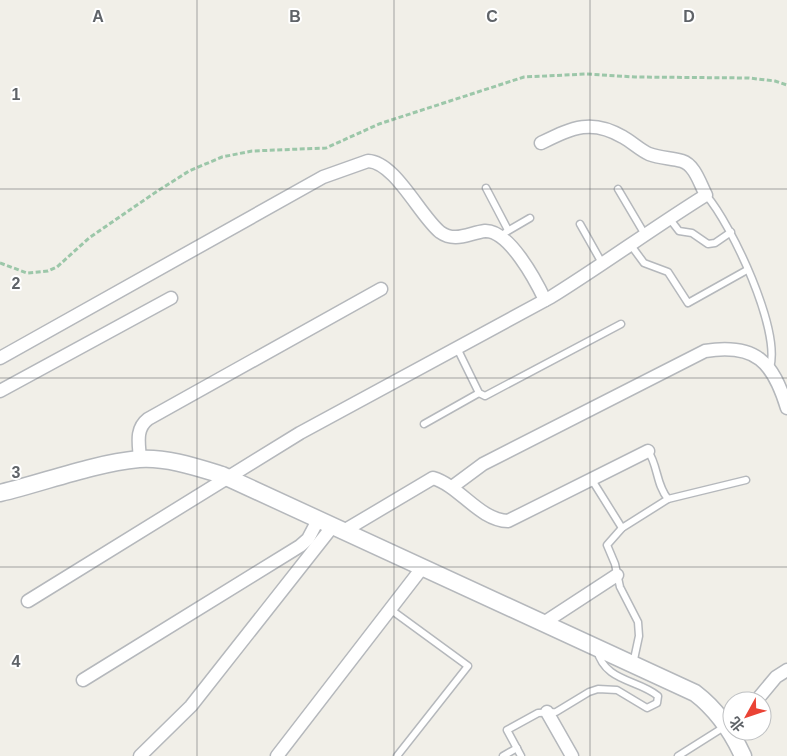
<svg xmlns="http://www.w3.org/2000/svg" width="787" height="756" font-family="Arial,'Noto Sans SC',sans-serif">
	<rect width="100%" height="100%" fill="#f1efe8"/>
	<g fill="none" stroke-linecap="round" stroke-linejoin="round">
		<defs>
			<g id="service">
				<path d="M486 188 508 230"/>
				<path d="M618 189 644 233"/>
				<path d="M706 195C732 225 781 330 770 368"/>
				<path d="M669 218 679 231 692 233 708 244 715 243 731 232"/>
				<path d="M580 224 602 263"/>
				<path d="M506 232 530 218"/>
				<path d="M630 244 644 263 668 272 688 303 747 270"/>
				<path d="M457 348 479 393 485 396 621 324"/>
				<path d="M424 424 479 393"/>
				<path d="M648 451C658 465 656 485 668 499"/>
				<path d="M592 480 622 528"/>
				<path d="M390 609 468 666 397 756"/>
				<path d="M633 664 639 636 638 622 620 587 615 564 607 545 622 528 668 499 746 480"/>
				<path d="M503 756 517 748"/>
				<path d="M521 756 507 730 538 713 556 712 589 692 598 689 617 690 647 708 657 703 658 696C637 679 605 682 597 650"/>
				<path d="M678 756 724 727"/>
			</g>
			<g id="minor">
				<path d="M0 358 323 177 368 161C395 162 420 216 440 232 455 243 469 233 485 231 509 230 536 281 545 300"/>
				<path d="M0 391 171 298"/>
				<path d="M140 459C139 444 135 429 148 419L381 289"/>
				<path d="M452 487 483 464 705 351C756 343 773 362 787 408"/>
				<path d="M342 532 433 478C460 486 479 520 508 521L648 451"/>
				<path d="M28 601 300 433 551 297C604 264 653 228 706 195 700 184 695 165 682 161 671 158 660 158 649 154 640 150 632 142 623 137 591 118 572 128 541 143"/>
				<path d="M542 624 617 575"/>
				<path d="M83 680 300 546 308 539 318 520"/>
				<path d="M756 701 776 677 787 670"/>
				<path d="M547 712 572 756"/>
				<path d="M140 756 191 706 332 527"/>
				<path d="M277 756 422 568"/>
			</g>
			<path id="tertiary" d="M0 493C46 482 91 464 139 459 166 457 196 467 222 475L695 693C716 709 732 732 743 756"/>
		</defs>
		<use href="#service" stroke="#b5b8bc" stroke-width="9"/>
		<use href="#minor" stroke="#b5b8bc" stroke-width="15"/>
		<use href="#tertiary" stroke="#b5b8bc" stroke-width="19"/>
		<path stroke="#9cc7a9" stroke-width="3" stroke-dasharray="5 2.5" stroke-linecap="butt" d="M0 263 27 273 48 271 57 267 89 238 156 192 189 171 222 157 252 151 326 148 379 124 524 77 586 74 635 77 749 78 775 81 787 85"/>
		<use href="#service" stroke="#fff" stroke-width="6"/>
		<use href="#minor" stroke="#fff" stroke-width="12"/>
		<use href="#tertiary" stroke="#fff" stroke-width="16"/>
	</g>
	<path fill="none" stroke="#5f6368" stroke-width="1" stroke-opacity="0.55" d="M197 0V756M394 0V756M590 0V756M0 189H787M0 378H787M0 567H787"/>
	<g font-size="16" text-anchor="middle" font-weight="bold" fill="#5f6368" stroke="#fff" stroke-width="4" stroke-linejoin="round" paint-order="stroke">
		<text x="98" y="22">A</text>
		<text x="295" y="22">B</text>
		<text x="492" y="22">C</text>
		<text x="689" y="22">D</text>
		<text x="16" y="100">1</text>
		<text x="16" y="289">2</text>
		<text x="16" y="478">3</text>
		<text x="16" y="667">4</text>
	</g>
	<g transform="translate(747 716) rotate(230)"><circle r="24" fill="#ffffff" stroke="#bfc1c3"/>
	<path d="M0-4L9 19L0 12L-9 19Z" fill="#ea4335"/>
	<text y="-8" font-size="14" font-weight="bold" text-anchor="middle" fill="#5f6368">北</text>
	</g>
</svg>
